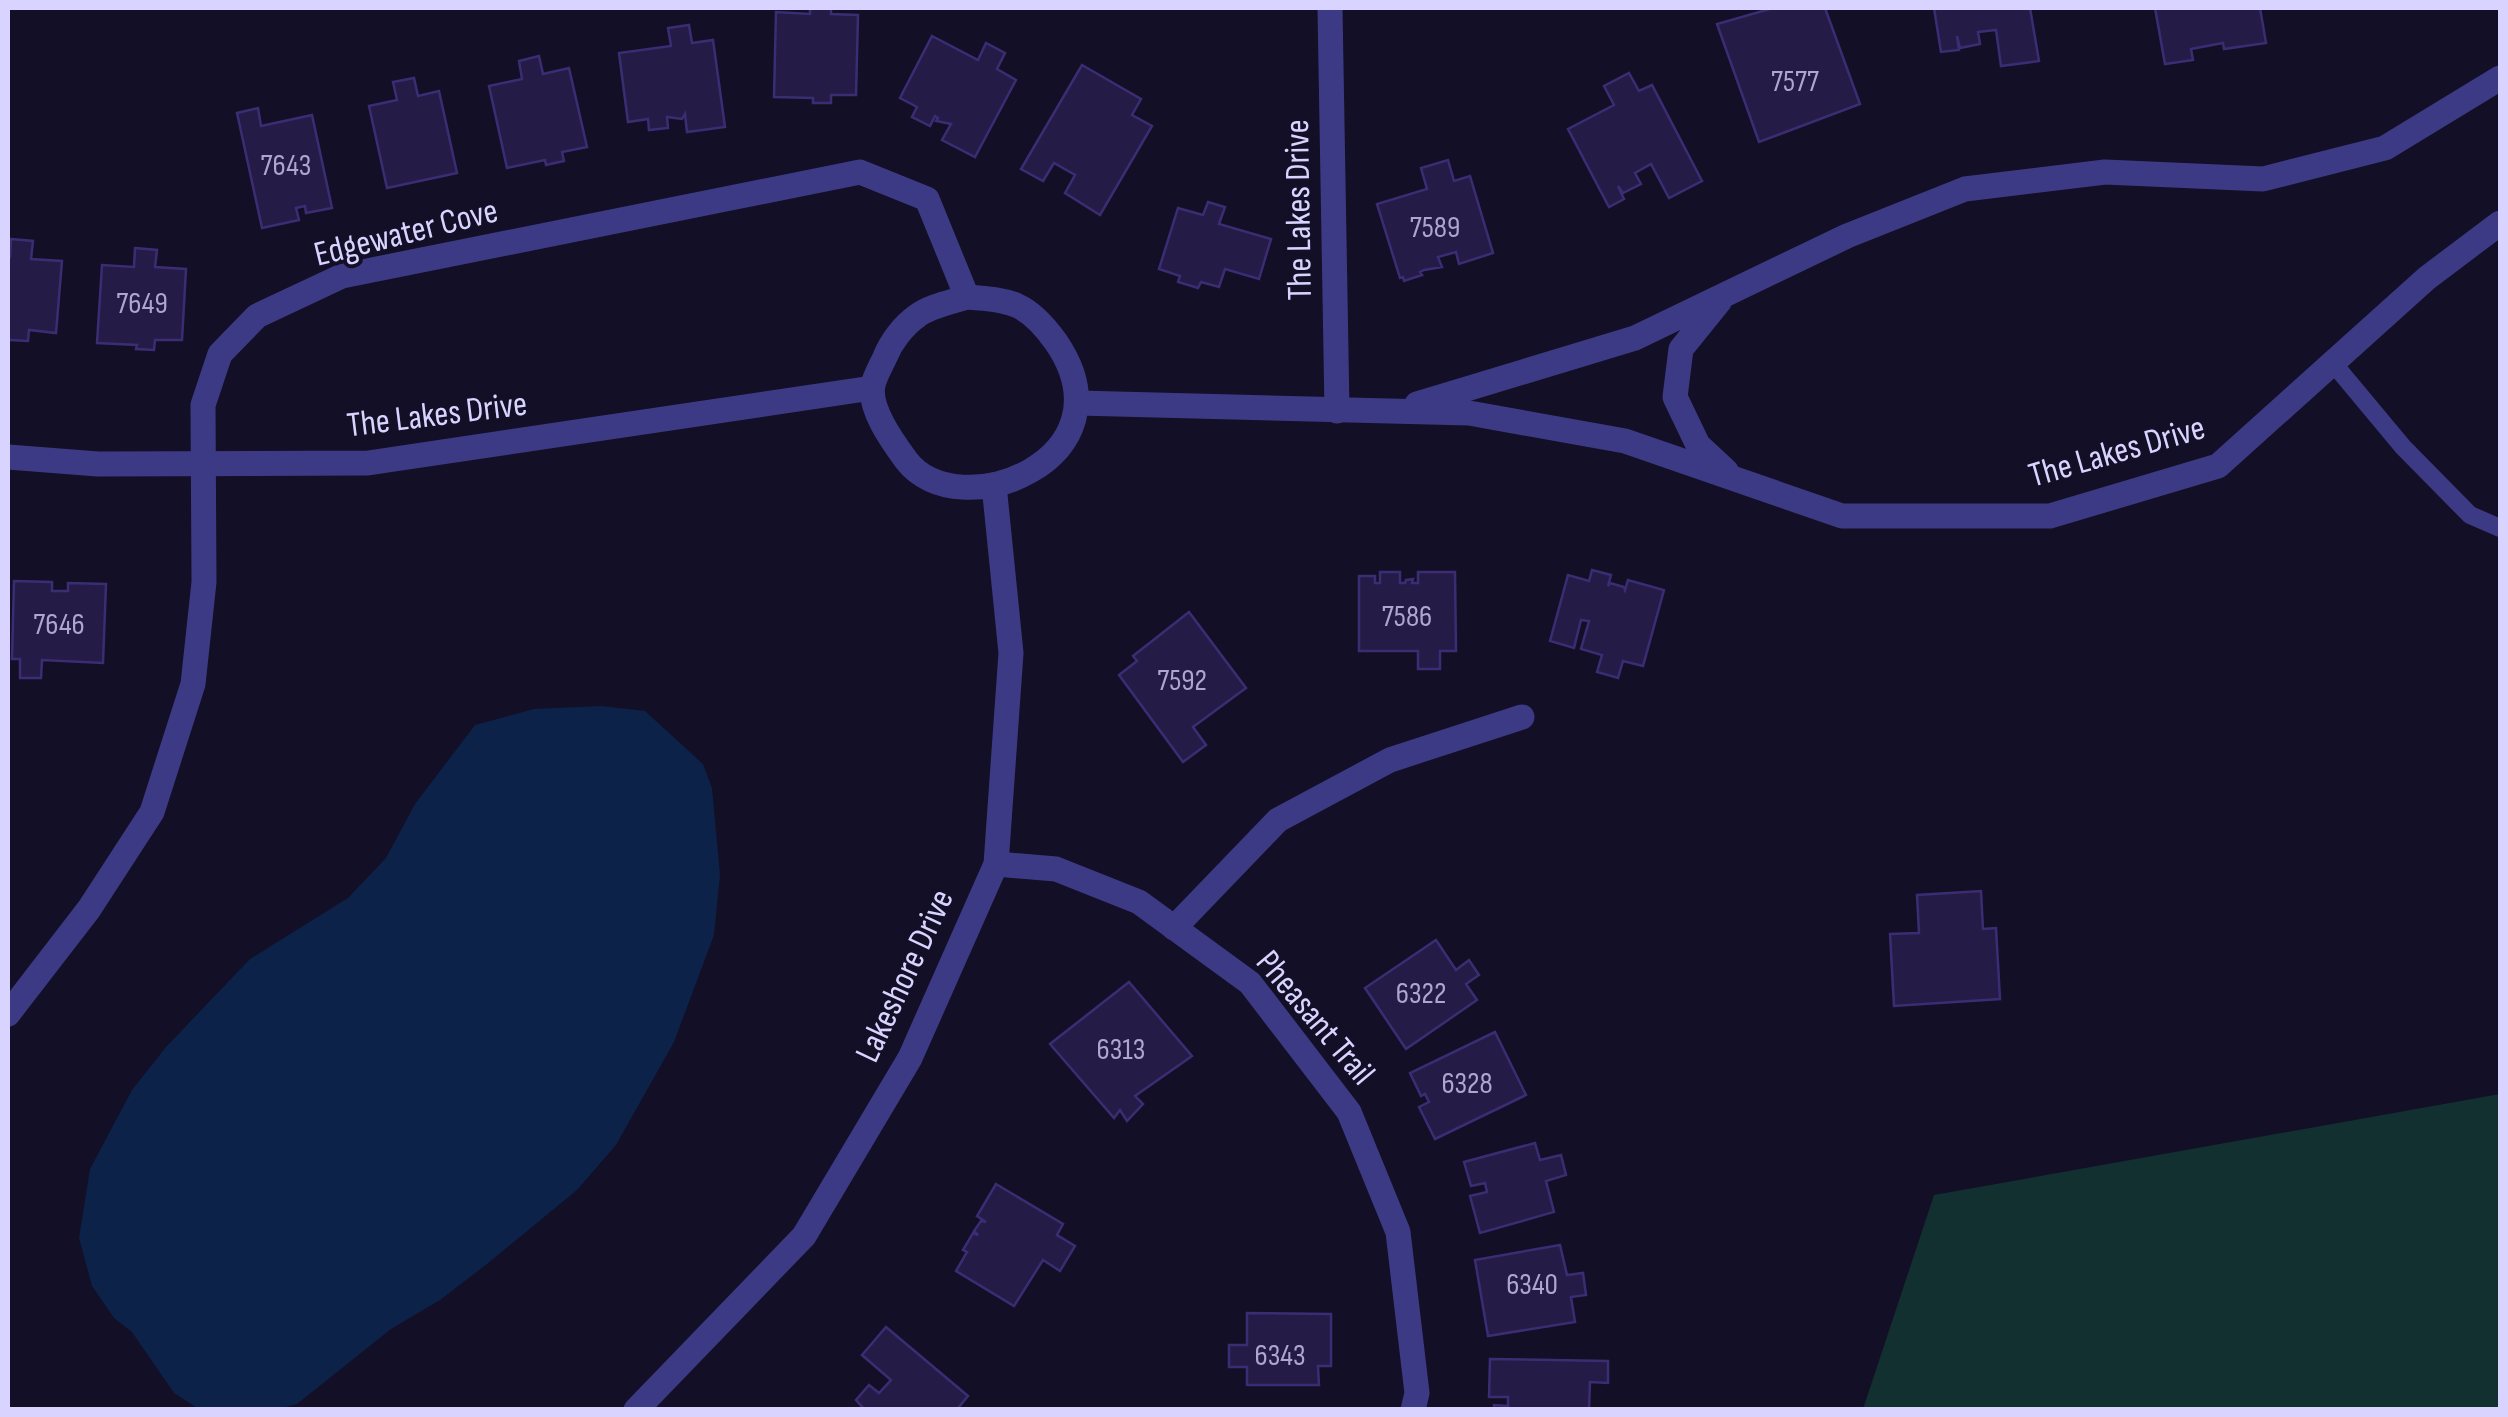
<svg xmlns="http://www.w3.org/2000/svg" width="2508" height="1417" font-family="'Sofia Sans Condensed',sans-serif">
	<rect width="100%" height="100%" fill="#130f26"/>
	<path fill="#12302f" d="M2500 1094V1409H1863L1934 1195Z"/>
	<path fill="#0c2248" d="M601 706 645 711 703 764 712 788 720 875 714 935 674 1042 616 1145 577 1190 487 1264 440 1300 391 1329 297 1404 278 1409H199L174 1393 132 1332 114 1318 92 1286 79 1238 90 1169 132 1090 166 1047 250 959 348 898 386 858 415 804 475 725 534 709Z"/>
	<g fill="#241b47" stroke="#3b2d73" stroke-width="2.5">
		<path d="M810 8H831V14L858 15 856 95H831V103H813V98L774 97 776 12 810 14Z"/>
		<path d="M1773 8H1825L1860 104 1759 142 1717 24Z"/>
		<path d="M1934 8H2030L2039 61 2001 66 1996 30 1978 32 1980 44 1960 48 1957 36 1959 50 1941 52Z"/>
		<path d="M2155 8H2260L2266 43 2224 49 2223 43 2191 49 2193 60 2165 64Z"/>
		<path d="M689 25 692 43 713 40 725 127 687 132 685 114 682 119 667 117 668 128 649 130 648 119 628 122 619 53 671 46 668 28Z"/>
		<path d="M932 36 978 60 986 43 1005 53 997 69 1016 80 975 157 942 140 951 124 936 121 938 118 935 116 930 126 912 117 917 107 900 98Z"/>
		<path d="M539 56 543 74 569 68 587 147 562 152 564 161 546 165 545 160 507 168 489 86 522 79 519 61Z"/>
		<path d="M1082 65 1141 99 1132 115 1152 126 1100 215 1065 193 1075 175 1054 163 1043 181 1021 169Z"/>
		<path d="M1629 73 1639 91 1652 85 1702 181 1669 198 1651 164 1635 173 1641 184 1623 193 1618 186 1624 199 1609 207 1568 129 1614 105 1604 86Z"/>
		<path d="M414 78 418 96 439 91 457 173 387 188 369 106 397 100 393 82Z"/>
		<path d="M258 108 261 126 312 115 332 208 306 213 305 206 296 208 299 220 262 228 237 113Z"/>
		<path d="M1448 160 1454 181 1470 176 1493 253 1459 264 1456 252 1438 257 1442 267 1424 270 1420 272 1422 275 1404 281 1403 277 1400 278 1377 204 1427 189 1421 168Z"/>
		<path d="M1208 202 1225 207 1219 224 1271 239 1259 279 1225 269 1219 287 1201 282 1198 288 1178 282 1180 276 1159 269 1178 208 1203 215Z"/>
		<path d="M11 239 33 241 31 259 62 261 56 333 29 330 28 341 10 340 8 336V257H10Z"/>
		<path d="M135 248 157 250 155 267 186 269 182 340H155L154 350 136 349 137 345 97 343 102 265 134 267Z"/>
		<path d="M1592 570 1611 575 1608 586 1610 583 1624 587 1625 590 1628 580 1664 590 1643 666 1623 661 1618 678 1597 672 1602 655 1581 649 1589 621 1581 620 1574 648 1550 641 1568 575 1589 581Z"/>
		<path d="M1380 572H1400V583H1405L1406 580 1413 579 1412 583H1418V572H1455L1456 651H1440V669H1418V651H1359V576H1375V583H1380Z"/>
		<path d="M14 581 52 582V591H68V583L106 584 103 663 42 660 41 678H20V659H12Z"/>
		<path d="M1189 612 1246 688 1193 727 1206 745 1183 762 1119 675 1137 661 1133 656Z"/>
		<path d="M1981 891 1983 929 1996 928 2000 999 1894 1006 1890 934 1919 933 1917 895Z"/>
		<path d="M1436 940 1456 970 1469 960 1479 975 1466 984 1477 1000 1406 1049 1365 988Z"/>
		<path d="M1129 982 1192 1056 1135 1096 1143 1104 1127 1121 1120 1110 1114 1118 1050 1044Z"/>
		<path d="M1495 1032 1526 1095 1435 1139 1419 1107 1429 1102 1425 1094 1421 1096 1410 1073Z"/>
		<path d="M1535 1143 1540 1160 1561 1155 1566 1175 1546 1181 1554 1212 1480 1233 1470 1196 1487 1192 1485 1183 1471 1186 1464 1162Z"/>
		<path d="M996 1184 1063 1224 1057 1235 1075 1246 1060 1271 1043 1260 1014 1306 956 1271 967 1252 963 1250 973 1233 978 1235 974 1231 981 1221 986 1222 977 1216Z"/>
		<path d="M1560 1245 1567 1275 1583 1273 1586 1295 1571 1297 1575 1322 1488 1336 1475 1260Z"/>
		<path d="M1247 1313 1331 1314V1366H1318L1319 1385H1247V1367H1229V1345H1247Z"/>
		<path d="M886 1327 968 1396 959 1407 962 1410H865L856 1400 869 1385 879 1393 891 1380 862 1355Z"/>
		<path d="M1490 1359 1608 1361V1383L1590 1382 1589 1410H1494V1405L1508 1406V1397H1489Z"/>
	</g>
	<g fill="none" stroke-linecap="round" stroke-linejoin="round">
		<path stroke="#3d3a85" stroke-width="18" d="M2333 363 2403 447 2470 515 2500 528"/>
		<g stroke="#3d3a85" stroke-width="25">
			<path d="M1330 8 1337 411"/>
			<path d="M967 297C1012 300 1028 303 1056 342 1136 459 958 529 906 460 893 442 868 408 873 385 875 376 881 366 885 357 891 342 903 326 917 316 930 306 952 302 967 297Z"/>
			<path d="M1719 302 1681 349 1675 397 1698 445 1726 471"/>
			<path d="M1078 403 1469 413 1625 441 1842 516H2050L2218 466 2427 278 2500 223"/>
			<path d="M1417 404 1635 338 1847 236 1965 189 2105 172 2263 179 2385 148 2500 78"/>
			<path d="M8 457 98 464 368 463 872 388"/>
			<path d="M996 864 1056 869 1139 902 1250 983 1349 1112 1398 1232 1417 1393 1413 1410"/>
			<path d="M1174 928 1278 820 1390 760 1522 717"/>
			<path d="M8 1014 89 909 152 812 193 684 204 582 203 405 220 354 257 316 342 276 860 172 927 199 967 297"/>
			<path d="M636 1410 804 1236 910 1058 996 864 1011 653 994 485"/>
		</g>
	</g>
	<g text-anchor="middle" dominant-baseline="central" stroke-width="8" stroke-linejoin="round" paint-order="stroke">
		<g font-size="30" fill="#aca6d1">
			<text x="1795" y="82">7577</text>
			<text x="286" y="166">7643</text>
			<text x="1435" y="228">7589</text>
			<text x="142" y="304">7649</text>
			<text x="1407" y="617">7586</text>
			<text x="59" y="625">7646</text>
			<text x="1182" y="681">7592</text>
			<text x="1421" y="994">6322</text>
			<text x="1121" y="1050">6313</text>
			<text x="1467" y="1084">6328</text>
			<text x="1532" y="1285">6340</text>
			<text x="1280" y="1356">6343</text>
		</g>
		<g font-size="35" fill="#d9d4ff" stroke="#130f26">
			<text transform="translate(1299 210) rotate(-91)">The Lakes Drive</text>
			<text transform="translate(406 233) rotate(-14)">Edgewater Cove</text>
			<text transform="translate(437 415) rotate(-7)">The Lakes Drive</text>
			<text transform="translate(2117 452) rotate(-16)">The Lakes Drive</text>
			<text transform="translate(905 976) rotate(-65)">Lakeshore Drive</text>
			<text transform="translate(1315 1018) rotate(50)">Pheasant Trail</text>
		</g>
	</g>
	<rect width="2508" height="1417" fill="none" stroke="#d9d4ff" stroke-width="20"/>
</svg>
